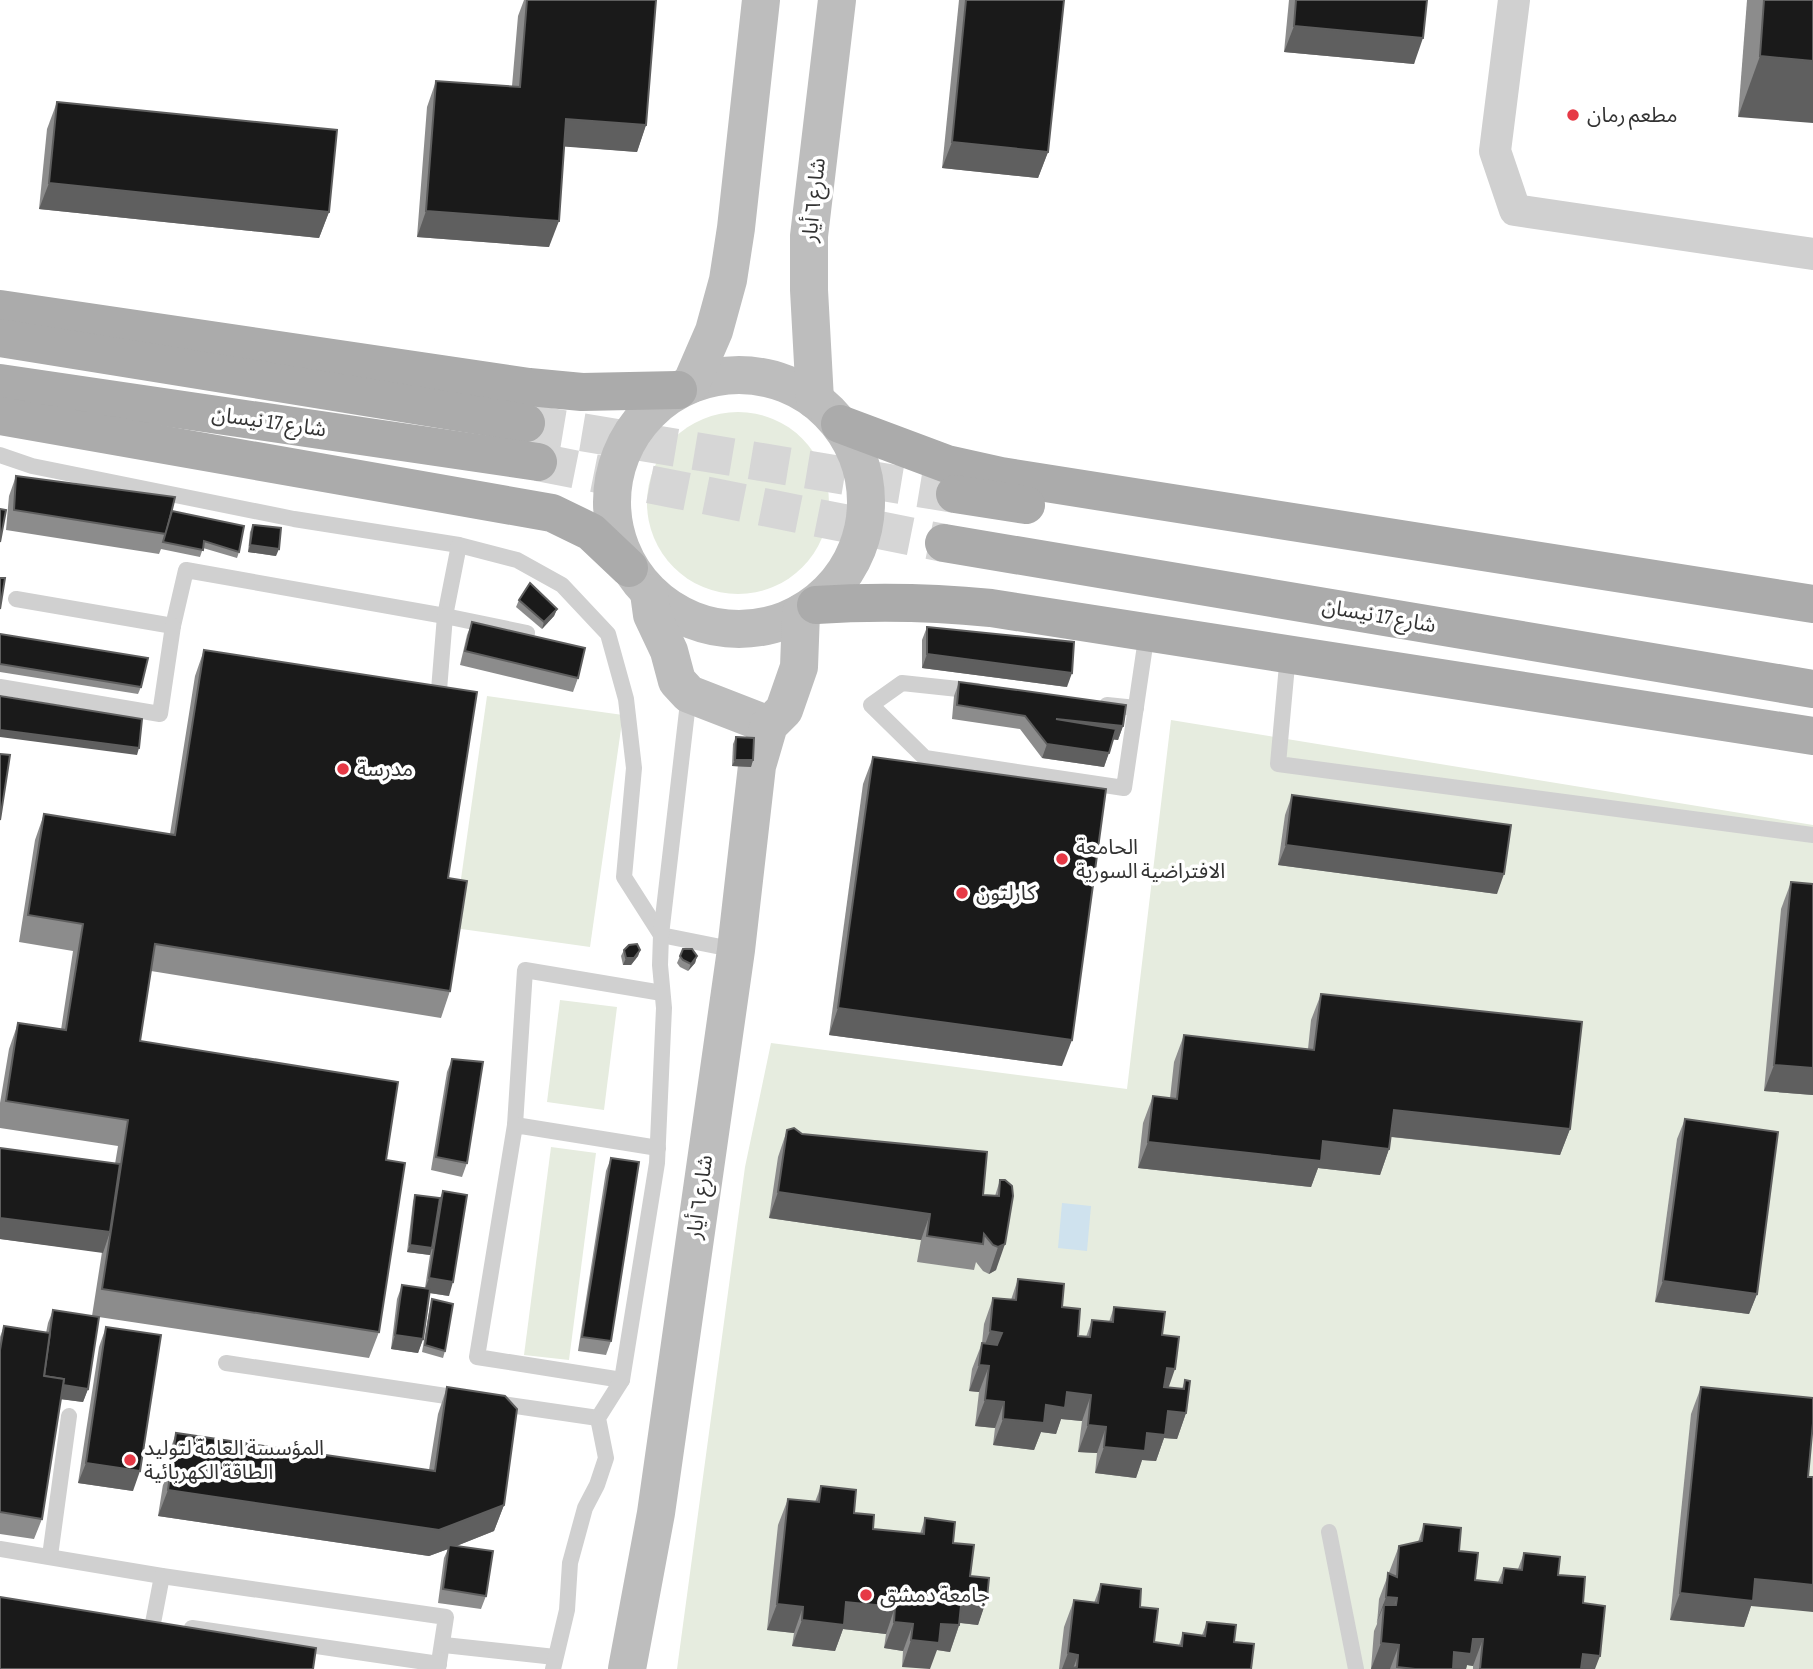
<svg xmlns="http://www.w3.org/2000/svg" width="1813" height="1669" font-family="'Sofia Sans Condensed','Noto Sans Arabic',sans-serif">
	<rect width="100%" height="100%" fill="#fff"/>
	<g fill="#e6ecdf">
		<circle cx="738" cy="503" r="91"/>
		<path d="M487 696 623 715 590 947 454 928Z"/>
		<path d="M1171 720 1813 825V1669H677L745 1167 771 1043 1127 1089Z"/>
		<path d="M560 1000 617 1007 604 1110 547 1102Z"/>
		<path d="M551 1147 596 1153 569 1360 524 1355Z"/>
	</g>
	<path fill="#cfe2ee" d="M1062 1203 1091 1206 1087 1251 1058 1248Z"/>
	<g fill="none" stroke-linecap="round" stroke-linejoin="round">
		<g stroke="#d6d6d6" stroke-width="38" stroke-dasharray="38 19" stroke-linecap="butt">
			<path d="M526 423 955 494"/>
			<path d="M538 462 944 543"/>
		</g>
		<g stroke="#d0d0d0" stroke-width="16">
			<path d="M0 455 32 466 294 519 459 545 517 560 562 585 608 634 626 699 634 768 624 877 661 935 736 950"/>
			<path d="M16 599 173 626 186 570 445 616 459 545"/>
			<path d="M1288 654 1278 764 1813 835"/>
			<path d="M0 687 160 714 173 626"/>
			<path d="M439 690 445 616 527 633"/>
			<path d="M977 691 902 683 871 705 925 758 1124 788 1147 632"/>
			<path d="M1107 705 1136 708"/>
			<path d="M515 1125 525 970 662 993"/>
			<path d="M226 1363 466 1399"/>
			<path d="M622 1380 477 1357 515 1125 658 1148"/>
			<path d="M495 1403 598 1418"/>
			<path d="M1329 1532 1356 1669"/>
			<path d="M0 1549 162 1576 446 1617 438 1669"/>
			<path d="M50 1556 69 1416"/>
			<path d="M153 1623 162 1576"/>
			<path d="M192 1628 439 1664"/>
			<path d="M444 1645 555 1657"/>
			<path d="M553 1669 567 1610 570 1563 585 1508 597 1485 606 1458 598 1418 622 1380 657 1163 664 1008 660 965 661 935 689 694"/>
		</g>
		<path stroke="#d0d0d0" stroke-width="32" d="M1514 0 1495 151 1515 210 1813 254"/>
		<g stroke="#bdbdbd" stroke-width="38">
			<circle cx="739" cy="502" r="127"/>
			<path d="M691 384 714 331 728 280 736 228 761 0"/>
			<path d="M815 400 809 290V236L837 0"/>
			<path d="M649 593 652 615 669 651 677 681 689 694 769 725"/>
			<path d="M627 1669 656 1513 736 950 757 766 769 725 784 710 799 667 801 613"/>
		</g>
		<g stroke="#ababab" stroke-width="38">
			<path d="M0 309 529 387 582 392 678 390"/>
			<path d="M0 338 526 423"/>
			<path d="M0 383 538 462"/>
			<path d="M0 416 552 513 591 532 629 568"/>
			<path d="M840 424 947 464 1001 476 1813 604"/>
			<path d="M955 494 1026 505"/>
			<path d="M944 543 1813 689"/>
			<path d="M816 605C877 601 930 602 991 608L1813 736"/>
		</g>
	</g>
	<g fill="#8c8c8c">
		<path d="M524 0H656L646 125 637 152 564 146 549 247 417 237 427 107 436 81 512 86 518 16Z"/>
		<path d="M959 0H1064L1048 152 1038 178 942 168Z"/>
		<path d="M1289 0H1427L1414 64 1284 52Z"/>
		<path d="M1747 0H1813L1738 117Z"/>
		<path d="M57 102 329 212 319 238 39 209 47 129Z"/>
		<path d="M16 476 172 511 239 552 237 558 203 548 200 557 161 549 159 554 6 530 9 496Z"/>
		<path d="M253 525 276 556 248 552 250 532Z"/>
		<path d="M519 600 557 609 554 616 542 629 516 607Z"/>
		<path d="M472 622 578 678 573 692 460 665 467 635Z"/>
		<path d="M927 627 1067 687 922 668V640Z"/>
		<path d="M0 634 141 687 138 694 0 672Z"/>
		<path d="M204 650 448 878 450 991 441 1018 151 971 140 1041 386 1160 379 1332 369 1358 92 1316 102 1252 0 1239V1148L115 1164 118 1146 0 1128V1103L9 1049 18 1023 61 1030 73 951 19 942 35 840 44 814 170 834 195 676Z"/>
		<path d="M959 682 1123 726 1118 740 1113 739 1104 767 1042 758 1020 729 952 719 954 696Z"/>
		<path d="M736 737 753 760 751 767 732 766 733 744Z"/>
		<path d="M873 757 1062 1066 829 1035 863 784Z"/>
		<path d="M1292 795 1497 894 1278 865 1285 815Z"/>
		<path d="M1791 882 1813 1095 1764 1091 1781 909Z"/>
		<path d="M683 949 697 956 695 963 688 971 680 967 677 963Z"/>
		<path d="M624 950H640L638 956 631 965H623L621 956Z"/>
		<path d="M1321 994 1570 1129 1560 1155 1391 1137 1389 1149 1380 1175 1318 1168 1311 1187 1138 1168 1143 1123 1153 1096 1170 1098 1174 1062 1184 1035 1308 1049 1311 1020Z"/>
		<path d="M452 1059 467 1163 462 1177 431 1170 447 1072Z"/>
		<path d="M1685 1119 1757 1294 1749 1314 1655 1302 1677 1139Z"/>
		<path d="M787 1130 802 1134 983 1195 995 1196 1000 1180H1005L996 1270 989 1274 983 1271 976 1262 974 1270 917 1262 921 1240 769 1218 778 1157Z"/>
		<path d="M611 1158V1341L606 1355 578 1351 606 1171Z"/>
		<path d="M443 1191 449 1296 429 1293 423 1339 418 1353 391 1349 397 1299 402 1285 425 1288 430 1255 407 1252 413 1202 415 1195 440 1198Z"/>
		<path d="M1018 1279 1062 1307 1078 1336 1086 1337 1092 1320 1109 1322 1114 1307 1162 1335 1168 1388 1182 1389 1185 1380 1186 1413 1177 1439 1164 1438 1156 1461 1142 1460 1136 1478 1095 1473 1097 1453 1078 1452 1082 1421 1061 1419 1056 1434 1041 1432 1034 1450 993 1445 995 1428 975 1426 979 1392 969 1391 972 1369 982 1343 984 1324 993 1298 1011 1300Z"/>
		<path d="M432 1299 445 1351 443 1358 422 1352 430 1306Z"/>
		<path d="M53 1310 88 1389 83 1402 61 1399 42 1519 34 1539 0 1534V1337L4 1326 46 1333 48 1323Z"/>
		<path d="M106 1327 133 1491 78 1483 99 1347Z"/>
		<path d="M447 1387 504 1505 494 1531 456 1546 486 1596 481 1609 438 1603 444 1558 448 1549 429 1556 158 1516 167 1459 176 1433 429 1470 438 1414Z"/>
		<path d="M1701 1387 1751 1606 1744 1627 1670 1620 1691 1414Z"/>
		<path d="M821 1486 873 1529 920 1534 925 1518 953 1543 970 1576 987 1598 978 1625 960 1623 950 1652 937 1650 902 1667 903 1651 884 1648 886 1634 843 1629 835 1651 792 1646 794 1633 767 1630 778 1525 788 1499 815 1502Z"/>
		<path d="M1424 1524 1459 1551 1475 1580 1498 1582 1504 1568 1518 1569 1524 1553 1558 1575 1583 1603 1595 1669H1473V1666L1467 1665 1466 1669H1371L1374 1631 1377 1624 1379 1599 1399 1546 1418 1542Z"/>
		<path d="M1101 1584 1140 1607 1154 1642 1179 1645 1183 1633 1202 1635 1207 1622 1234 1642 1251 1669H1059L1064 1627 1074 1600 1094 1603Z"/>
	</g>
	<g fill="#5f5f5f">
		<path d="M1294 26 1423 38 1414 64 1284 52Z"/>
		<path d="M1760 56 1813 61V123L1738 117Z"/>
		<path d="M566 119 646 125 637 152 557 146Z"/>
		<path d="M952 142 1048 152 1038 178 942 168Z"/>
		<path d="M49 183 329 212 319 238 39 209Z"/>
		<path d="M426 211 559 221 549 247 417 237Z"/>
		<path d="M250 545 279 549 276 556 248 552Z"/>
		<path d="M557 609 554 616 542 629 544 622Z"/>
		<path d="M927 654 1072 673 1067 687 922 668Z"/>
		<path d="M1056 719 1123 726 1118 740 1052 733Z"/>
		<path d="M0 730 139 748 137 755 0 737Z"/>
		<path d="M1047 744 1109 753 1104 767 1042 758Z"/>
		<path d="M735 760H753L751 767 732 766Z"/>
		<path d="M1286 845 1504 874 1497 894 1278 865Z"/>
		<path d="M640 950 638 956 631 965H623L626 958Z"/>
		<path d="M697 956 695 963 688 971 691 964Z"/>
		<path d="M838 1008 1072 1040 1062 1066 829 1035Z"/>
		<path d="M1774 1065 1813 1068V1095L1764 1091Z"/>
		<path d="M1394 1110 1570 1129 1560 1155 1384 1136Z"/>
		<path d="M1323 1141 1389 1149 1380 1175 1318 1168 1311 1187 1138 1168 1148 1142Z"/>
		<path d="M778 1192 930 1214 921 1240 769 1218Z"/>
		<path d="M0 1218 110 1232 103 1253 0 1239Z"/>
		<path d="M1005 1244 996 1270 989 1274 998 1247Z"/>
		<path d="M410 1245 432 1248 430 1255 407 1252Z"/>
		<path d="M429 1278 453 1282 449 1296 424 1292Z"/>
		<path d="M1663 1281 1757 1294 1749 1314 1655 1302Z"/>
		<path d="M990 1331 1002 1333 993 1359 980 1358Z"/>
		<path d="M395 1335 423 1339 418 1353 391 1349Z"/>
		<path d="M979 1365 989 1366 979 1392 969 1391Z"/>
		<path d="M1167 1368 1175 1369 1166 1395H1157Z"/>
		<path d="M41 1382 88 1389 83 1402 36 1396Z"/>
		<path d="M1067 1392 1091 1395 1082 1421 1061 1419 1056 1434 1041 1432 1034 1450 993 1445 1003 1419Z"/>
		<path d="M985 1400 1004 1402 995 1428 975 1426Z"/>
		<path d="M1168 1411 1186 1413 1177 1439 1164 1438 1156 1461 1142 1460 1136 1478 1095 1473 1104 1447Z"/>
		<path d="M1088 1425 1106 1427 1097 1453 1078 1452Z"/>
		<path d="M86 1463 140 1471 133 1491 78 1483Z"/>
		<path d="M168 1490 504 1505 494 1531 449 1549V1545L448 1549 429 1556 158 1516Z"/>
		<path d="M1755 1579 1813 1585V1612L1751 1606 1744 1627 1670 1620 1680 1593Z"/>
		<path d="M962 1596 987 1598 978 1625 953 1622Z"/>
		<path d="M1386 1597 1397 1598 1387 1624 1384 1605 1376 1624Z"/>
		<path d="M846 1602 895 1607 886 1634 843 1629 835 1651 792 1646 802 1620Z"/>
		<path d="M777 1604 803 1607 794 1633 767 1630Z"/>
		<path d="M894 1622 913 1624 903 1651 884 1648Z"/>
		<path d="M941 1624 959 1625 950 1652 937 1650 930 1669 902 1667 911 1640Z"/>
		<path d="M1473 1639H1483L1473 1666 1467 1665 1466 1669H1448L1454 1652Z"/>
		<path d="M1381 1643 1399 1645 1390 1669H1371Z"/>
		<path d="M1068 1653 1078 1655 1073 1669H1062Z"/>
		<path d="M1583 1654 1600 1656 1595 1669H1577Z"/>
	</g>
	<g fill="#1a1a1a" stroke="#5f5f5f" stroke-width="2">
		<path d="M527 0H656L646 125 566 119 559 221 426 211 436 81 520 87Z"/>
		<path d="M966 0H1064L1048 152 952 142Z"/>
		<path d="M1296 0H1427L1423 38 1294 26Z"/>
		<path d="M1764 0H1813V61L1760 56Z"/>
		<path d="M57 102 337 130 329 212 49 183Z"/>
		<path d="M16 476 175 497 166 534 14 510Z"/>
		<path d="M0 509 6 510 0 542Z"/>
		<path d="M172 511 244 526 239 552 204 541 203 550 163 542Z"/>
		<path d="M253 525 281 528 279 549 250 545Z"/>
		<path d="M0 578H5L0 609Z"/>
		<path d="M530 583 557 609 544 622 519 600Z"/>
		<path d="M472 622 585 648 578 678 465 651Z"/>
		<path d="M927 627 1074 642 1072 673 927 654Z"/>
		<path d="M0 634 148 658 141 687 0 664Z"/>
		<path d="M204 650 477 692 448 878 467 881 450 991 155 944 140 1041 398 1082 386 1160 405 1163 379 1332 102 1289 128 1120 6 1101 18 1023 66 1030 83 924 28 915 44 814 175 835Z"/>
		<path d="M959 682 1126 705 1123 726 1056 719 1116 729 1109 753 1047 744 1025 716 957 705Z"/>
		<path d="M0 696 142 719 139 748 0 730Z"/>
		<path d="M736 737 754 738 753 760H735Z"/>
		<path d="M0 754 10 755 0 820Z"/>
		<path d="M873 757 1106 789 1072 1040 838 1008Z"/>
		<path d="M1292 795 1511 825 1504 874 1286 845Z"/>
		<path d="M1791 882 1813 884V1068L1774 1065Z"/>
		<path d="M637 944 640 950 634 958H626L624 950 629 945Z"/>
		<path d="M683 949H692L697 956 691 964 683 960 680 956Z"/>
		<path d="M1321 994 1582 1022 1570 1129 1394 1110 1389 1149 1323 1141 1321 1161 1148 1142 1153 1096 1177 1099 1184 1035 1314 1050Z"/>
		<path d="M452 1059 483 1062 467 1163 436 1157Z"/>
		<path d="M1685 1119 1778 1132 1757 1294 1663 1281Z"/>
		<path d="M794 1128 802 1134 987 1152 983 1195 999 1196 1000 1180H1005L1012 1186 1013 1196 1005 1244 998 1247 993 1245 984 1234 983 1244 927 1236 930 1214 778 1192 787 1130Z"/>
		<path d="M0 1148 120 1164 110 1232 0 1218Z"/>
		<path d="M611 1158 639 1162 611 1341 582 1337Z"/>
		<path d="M443 1191 467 1195 453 1282 429 1278Z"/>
		<path d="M415 1195 440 1198 432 1248 410 1245Z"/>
		<path d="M1018 1279 1064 1284 1062 1307 1080 1309 1078 1336 1090 1337 1092 1320 1113 1322 1114 1307 1165 1312 1162 1335 1179 1337 1175 1369 1167 1368 1164 1387 1184 1389 1185 1380 1190 1381 1186 1413 1168 1411 1165 1435 1147 1433 1145 1451 1104 1447 1106 1427 1088 1425 1091 1395 1067 1392 1065 1408 1046 1405 1044 1423 1003 1419 1004 1402 985 1400 989 1366 979 1365 982 1343 997 1345 1002 1333 990 1331 993 1298 1016 1300Z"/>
		<path d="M402 1285 430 1289 423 1339 395 1335Z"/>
		<path d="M432 1299 453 1304 445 1351 425 1345Z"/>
		<path d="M53 1310 99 1317 88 1389 63 1385 64 1379 44 1376Z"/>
		<path d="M4 1326 50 1333 44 1376 64 1379 42 1519 0 1512V1350Z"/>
		<path d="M106 1327 161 1335 140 1471 86 1463Z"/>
		<path d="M447 1387 505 1396 517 1409 504 1505 439 1530 168 1490 176 1433 435 1471Z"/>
		<path d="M1701 1387 1813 1398V1423L1808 1477H1813V1585L1755 1579 1753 1601 1680 1593Z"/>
		<path d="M821 1486 856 1490 854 1513 874 1515 873 1529 924 1534 925 1518 955 1522 953 1543 974 1545 970 1576 989 1578 987 1598 962 1596 959 1625 941 1624 939 1643 911 1640 913 1624 894 1622 895 1607 846 1602 844 1625 802 1620 803 1607 777 1604 788 1499 819 1502Z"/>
		<path d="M1424 1524 1461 1528 1459 1551 1478 1553 1475 1580 1502 1583 1504 1568 1522 1570 1524 1553 1560 1557 1558 1575 1585 1577 1583 1603 1605 1606 1600 1656 1583 1654 1581 1669H1480L1483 1639H1473L1471 1654 1454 1652 1453 1669H1415L1397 1667 1399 1645 1381 1643 1384 1605H1396L1397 1598 1386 1597 1388 1573 1397 1577 1399 1546 1422 1541Z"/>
		<path d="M449 1545 493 1551 486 1596 443 1589Z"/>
		<path d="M1101 1584 1141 1589 1140 1607 1158 1609 1154 1642 1182 1646 1183 1633 1205 1636 1207 1622 1236 1625 1234 1642 1254 1644 1251 1669H1069L1077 1667 1078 1655 1068 1653 1074 1600 1098 1603Z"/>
		<path d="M0 1597 316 1648 313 1669H0Z"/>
	</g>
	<g fill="#e63946" stroke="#fff" stroke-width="2.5">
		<circle cx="1573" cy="115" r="7"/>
		<circle cx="343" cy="769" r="7"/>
		<circle cx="1062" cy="859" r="7"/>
		<circle cx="962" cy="893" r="7"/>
		<circle cx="130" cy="1460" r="7"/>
		<circle cx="866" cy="1595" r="7"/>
	</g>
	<g text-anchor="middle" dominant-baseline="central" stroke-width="7" stroke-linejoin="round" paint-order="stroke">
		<g font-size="21" fill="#333" stroke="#fff" text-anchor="start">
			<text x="1587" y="115">مطعم رمان</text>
			<text x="357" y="769">مدرسة</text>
			<text x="1076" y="847">الحامعة<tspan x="1076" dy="24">الافتراضية السورية</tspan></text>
			<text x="976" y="893">كارلتون</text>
			<text x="144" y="1448">المؤسسة العامة لتوليد<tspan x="144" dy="24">الطاقة الكهربائية</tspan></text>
			<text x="880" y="1595">جامعة دمشق</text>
		</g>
		<g font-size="21" fill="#333" stroke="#fff">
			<text transform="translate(814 200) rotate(-84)">شارع ٦ أيار</text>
			<text transform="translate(269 422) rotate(8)">شارع 17 نيسان</text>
			<text transform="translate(1379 616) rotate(10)">شارع 17 نيسان</text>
			<text transform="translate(700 1197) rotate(-82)">شارع ٦ أيار</text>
		</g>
	</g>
</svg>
